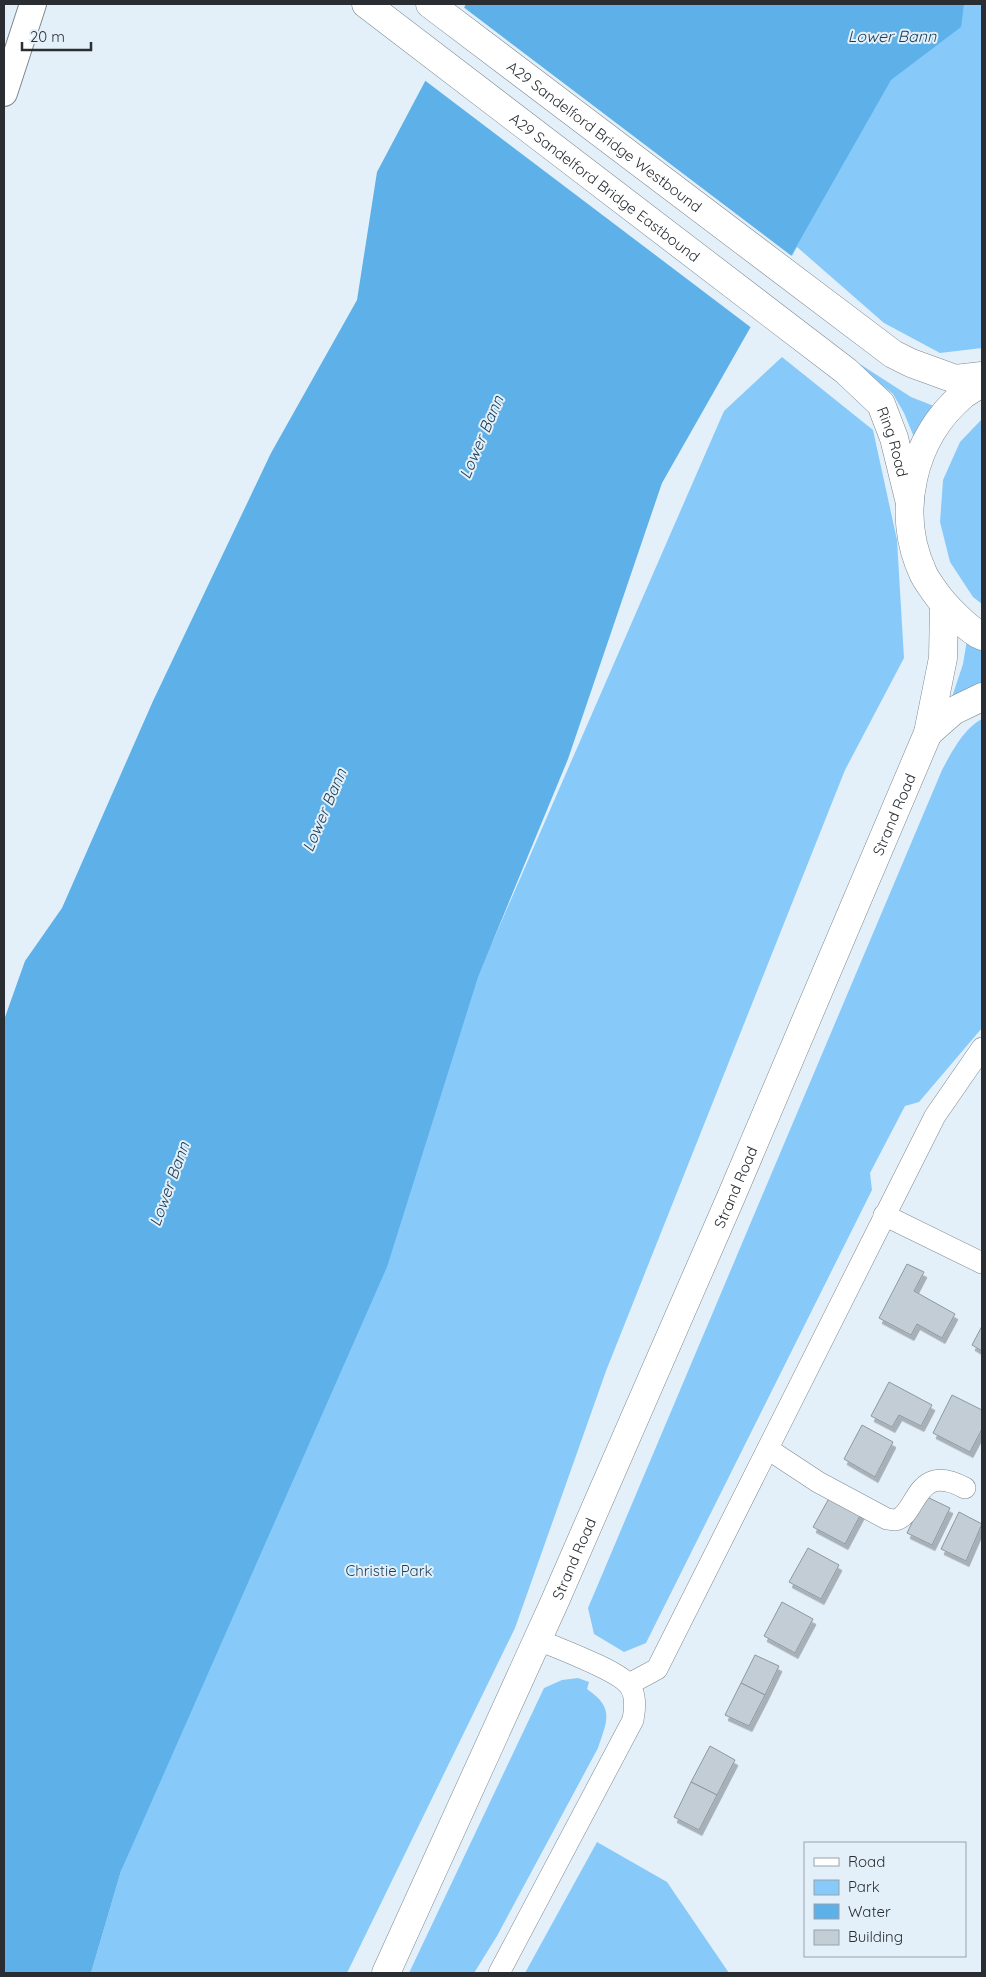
<svg xmlns="http://www.w3.org/2000/svg" width="986" height="1977" font-family="Quicksand,sans-serif">
	<defs>
		<filter id="shadow"><feDropShadow dx="3" dy="5.5" stdDeviation="0" flood-color="#0004"/></filter>
	</defs>
	<rect width="100%" height="100%" fill="#e4f0f9"/>
	<g fill="#87cafa">
		<path d="M900 4H982V348L940 353 884 323 797 247 792 256 781 248Z"/>
		<path d="M832 346 911 397 939 408 916 442 904 413 893 394Z"/>
		<path d="M782 357 873 430 897 540 904 658 845 770 606 1371 515 1628 347 1973H91L121 1871 646 510 482 966 724 411Z"/>
		<path d="M982 419V604L973 597 950 562 940 522 943 480 960 442Z"/>
		<path d="M967 640 982 648V683L952 697 963 664Z"/>
		<path d="M982 719V1028L919 1102 905 1106 870 1173 872 1190 646 1643 624 1652 594 1634 588 1608 942 770C952 752 963 729 982 719Z"/>
		<path d="M578 1678 589 1682 587 1689C615 1708 607 1721 598 1748L497 1936 474 1973H409L544 1688 562 1680Z"/>
		<path d="M597 1842 667 1882 729 1973H525Z"/>
	</g>
	<path fill="#5db0e8" d="M466 4H964L961 27 891 80 662 483 568 759 478 977 387 1267 121 1871 91 1973H4V1020L25 961 62 908 153 701 271 453 357 300 377 172Z"/>
	<path fill="#e4f0f9" d="M462 6 793 257 753 329 423 79Z"/>
	<g fill="#c2cdd6" stroke="#8d979f" filter="url(#shadow)">
		<path d="M907 1264 924 1272 914 1291 955 1314 942 1338 917 1324 911 1335 879 1318Z"/>
		<path d="M982 1326V1351L972 1345Z"/>
		<path d="M889 1382 932 1405 921 1426 899 1415 892 1427 871 1416Z"/>
		<path d="M952 1395 982 1410V1429L970 1452 933 1433Z"/>
		<path d="M862 1425 893 1442 875 1477 844 1459Z"/>
		<path d="M832 1493 863 1510 845 1544 813 1527Z"/>
		<path d="M925 1496 950 1508 932 1545 907 1533Z"/>
		<path d="M959 1512 982 1524 966 1561 941 1549Z"/>
		<path d="M808 1548 839 1565 821 1599 789 1582Z"/>
		<path d="M782 1602 813 1619 795 1653 764 1636Z"/>
		<path d="M755 1655 779 1666 765 1695 741 1683Z"/>
		<path d="M741 1683 765 1695 749 1726 725 1715Z"/>
		<path d="M710 1746 735 1760 717 1795 691 1782Z"/>
		<path d="M691 1782 717 1795 699 1830 674 1817Z"/>
	</g>
	<g fill="none" stroke-linecap="round" stroke-linejoin="round">
		<defs>
			<g id="minor">
				<path d="M884 1215 982 1263"/>
				<path d="M768 1449 818 1482 887 1519C890 1519 892 1520 895 1520 918 1516 914 1460 965 1488"/>
				<path d="M629 1684 657 1669 935 1116 982 1048"/>
				<path d="M499 1973 633 1720C635 1709 637 1694 628 1684 615 1669 559 1649 539 1640"/>
			</g>
			<path id="tertiary" d="M4 93 33 4"/>
			<g id="primary">
				<path d="M928 733 953 711 982 697"/>
				<path id="s1" d="M386 1973 555 1601 731 1197 928 733 943 658 944 605"/>
			</g>
			<g id="trunk">
				<path id="s2" d="M366 4 846 371 881 404 894 438 909 499"/>
				<path id="s3" d="M430 4 893 354 911 363 955 379 982 376"/>
				<path d="M982 383C976 387 968 391 963 395 912 438 895 513 923 573 926 580 931 586 935 592 944 605 968 630 982 636"/>
			</g>
		</defs>
		<use href="#minor" stroke="#7d888f" stroke-width="22"/>
		<use href="#tertiary" stroke="#7d888f" stroke-width="28"/>
		<use href="#primary" stroke="#7d888f" stroke-width="29"/>
		<use href="#trunk" stroke="#7d888f" stroke-width="29"/>
		<use href="#minor" stroke="#fff" stroke-width="21"/>
		<use href="#tertiary" stroke="#fff" stroke-width="26"/>
		<use href="#primary" stroke="#fff" stroke-width="28"/>
		<use href="#trunk" stroke="#fff" stroke-width="28"/>
	</g>
	<g text-anchor="middle" dominant-baseline="central" stroke-width="4" stroke-linejoin="round" paint-order="stroke">
		<g font-size="15" fill="#2a2e32" stroke="#e4f0f9">
			<text stroke="none"><textPath href="#s3" startOffset="219">A29 Sandelford Bridge Westbound</textPath></text>
			<text stroke="none"><textPath href="#s2" startOffset="301">A29 Sandelford Bridge Eastbound</textPath></text>
			<text stroke="none"><textPath href="#s2" startOffset="692">Ring Road</textPath></text>
			<text stroke="none"><textPath href="#s1" startOffset="1265">Strand Road</textPath></text>
			<text stroke="none"><textPath href="#s1" startOffset="860">Strand Road</textPath></text>
			<text stroke="none"><textPath href="#s1" startOffset="455">Strand Road</textPath></text>
		</g>
		<g font-size="15" fill="#1a3d55" stroke="#e4f0f9">
			<text x="389" y="1570">Christie Park</text>
		</g>
		<g font-size="16" font-style="italic" fill="#193c54" stroke="#e4f0f9">
			<text x="892" y="36">Lower Bann</text>
			<text transform="translate(481 437) rotate(-67)">Lower Bann</text>
			<text transform="translate(324 810) rotate(-67)">Lower Bann</text>
			<text transform="translate(169 1184) rotate(-70)">Lower Bann</text>
		</g>
	</g>
	<rect width="986" height="1977" fill="none" stroke="#2a2e32" stroke-width="10"/>
	<rect x="804" y="1842" width="162" height="115" fill="#e4f0f9" stroke="#9aa2a9"/>
	<rect x="814" y="1858" width="25" height="8" fill="#ffffff" stroke="#9aa2a9"/>
	<text x="848" y="1867" font-size="15" fill="#2a2e32">Road</text>
	<rect x="814" y="1880" width="25" height="15" fill="#87cafa" stroke="#9aa2a9"/>
	<text x="848" y="1892" font-size="15" fill="#2a2e32">Park</text>
	<rect x="814" y="1904" width="25" height="15" fill="#5db0e8" stroke="#9aa2a9"/>
	<text x="848" y="1917" font-size="15" fill="#2a2e32">Water</text>
	<rect x="814" y="1930" width="25" height="15" fill="#c2cdd6" stroke="#9aa2a9"/>
	<text x="848" y="1942" font-size="15" fill="#2a2e32">Building</text>
	<path d="M22 42v8h69v-8" fill="none" stroke="#2a2e32" stroke-width="2.5"/>
	<text x="30" y="42" font-size="15" fill="#2a2e32" stroke="#e4f0f9" stroke-width="4" paint-order="stroke">20 m</text>
</svg>
